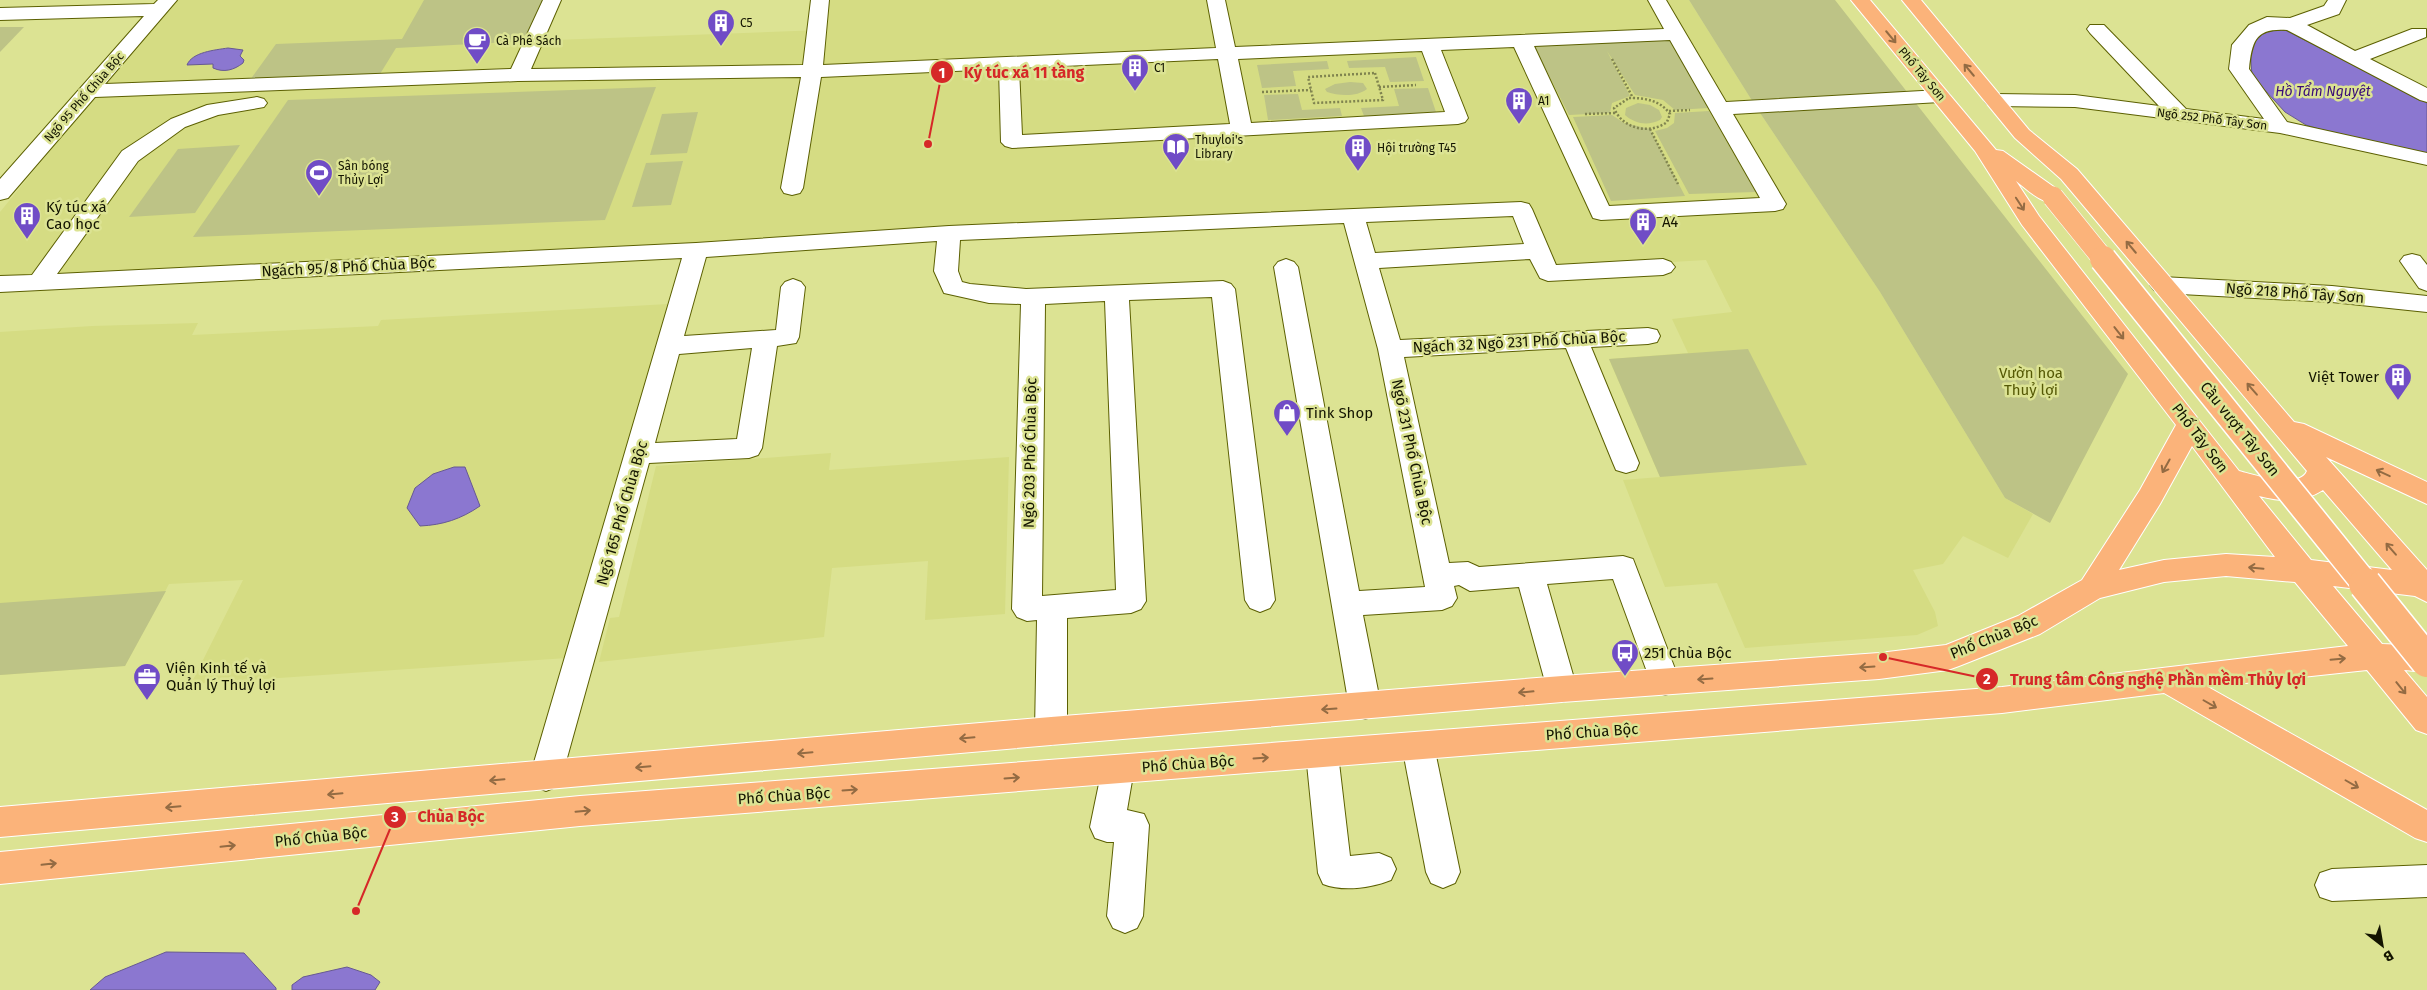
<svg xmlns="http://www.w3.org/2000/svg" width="2427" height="990" font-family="'Fira Sans',sans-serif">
	<rect width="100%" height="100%" fill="#dce393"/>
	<g fill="#d5dc83">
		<path d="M173 0H547L528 41 822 30 829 0H1689L1756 107 1880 292 2005 498 2033 514 2008 558 1963 536 1943 564 1913 570 1935 612 1938 626 1917 635 1745 648 1717 583 1665 587 1623 480 1660 477 1609 359 1688 353 1672 319 1732 312 1706 260 1553 269 1528 204 0 279V212Z"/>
		<path d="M668 304 567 658 191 684 243 580 169 584 125 666 0 675V332L92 326 198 323 192 335 378 326 381 320Z"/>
		<path d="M831 453 829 470 1009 457 1005 614 925 620 928 561 832 568 824 637 599 662 610 618 619 617 656 466Z"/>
	</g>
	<g fill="#bdc386">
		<path d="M424 0H547L528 41 396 48 380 74 250 80 276 44 402 39Z"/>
		<path d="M1689 0H1835L2128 374 2050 523 2005 498 1880 292 1756 107Z"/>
		<path d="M0 27H24L0 52Z"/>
		<path d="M1670 40 1709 108 1675 110 1663 100 1635 95 1607 51 1630 96 1612 103 1610 113 1569 115 1534 46Z"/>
		<path d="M1416 57 1424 81 1390 82 1385 67 1349 68 1347 61Z"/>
		<path d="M1327 61 1329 69 1293 71 1296 86 1262 88 1257 65Z"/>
		<path d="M1350 82 1363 83 1367 89C1357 97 1339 96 1327 92L1325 89 1335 84Z"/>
		<path d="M656 87 605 220 193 237 288 100Z"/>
		<path d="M1428 88 1436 112 1364 116 1361 108 1399 106 1394 89Z"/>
		<path d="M1298 94 1302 110 1340 108 1342 116 1268 120 1264 95Z"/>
		<path d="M1638 103 1650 105 1659 110 1662 117 1660 120C1648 126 1635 124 1625 115L1626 108Z"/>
		<path d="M1709 111 1756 192 1689 194 1655 131 1667 128 1674 123 1675 113Z"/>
		<path d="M698 112 687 153 650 155 662 114Z"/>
		<path d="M1612 115 1624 123 1650 129 1685 196 1611 201 1573 117Z"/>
		<path d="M240 145 195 213 129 217 178 149Z"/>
		<path d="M683 161 671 205 632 207 646 163Z"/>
		<path d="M1748 349 1807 465 1660 477 1609 359Z"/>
		<path d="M166 591 125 666 0 675V603Z"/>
	</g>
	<g fill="#8b77d0" stroke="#675992">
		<path d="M2285 30 2427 103V155L2335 134 2306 125 2285 112 2252 76 2250 47 2265 31Z"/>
		<path d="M228 48 243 50 240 56 244 60 243 63C234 70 224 73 213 68V64L187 65C192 52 215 50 228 48Z"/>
		<path d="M454 467H465L480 506C461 519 443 525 420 526L407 508 415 488 433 474Z"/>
		<path d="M166 952 244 953 276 988V990H90L105 977Z"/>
		<path d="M347 967 371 975 380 982 375 990H292V985L303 977Z"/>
	</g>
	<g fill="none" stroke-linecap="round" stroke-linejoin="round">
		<defs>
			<g id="minor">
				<path d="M158 0H177L105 84 511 69 543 0H561L531 69 803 65 811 0H829L823 65 1216 48 1207 0H1225L1235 47 1664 29 1648 0H1666L1726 102 1940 90 1947 92 1950 96 1947 100 1940 102 1733 114 1786 204 1783 209 1775 211 1601 220 1593 218 1514 47 1441 50 1468 118 1465 122 1458 124 1012 148 1005 146 1001 142 999 69 821 77 803 188 800 193 792 195 784 193 781 188 801 77 518 81 95 97 8 198 0 200V179L144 16 0 20V8L154 4ZM1670 40 1760 198 1609 206 1534 46ZM1422 51 1445 112 1251 123 1238 59ZM1218 59 1230 124 1022 135 1019 68Z"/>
				<path d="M2328 0H2346L2339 14 2307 25 2355 51 2412 29H2426V37L2370 59 2427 88V102L2420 100 2287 30C2256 28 2252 40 2249 69L2287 122 2427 153V165L2280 133 2075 107 1994 106 1987 104 1984 100 1987 96 1994 94 2075 95 2159 106 2090 33 2087 29 2090 25H2104L2186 109 2264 119 2229 69 2232 45 2249 25 2267 17 2290 18 2324 6Z"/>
				<path d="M257 97 264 99 267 103 264 107 218 115 185 127 138 161 57 274 696 243 949 226 1521 202 1529 204 1532 209 1556 265 1663 259 1671 262 1675 267 1671 272 1663 275 1548 281 1540 278 1530 259 1379 268 1400 340 1648 328 1657 330 1660 336 1657 342 1648 344 1591 347 1639 463 1636 470 1626 473 1616 470 1613 463 1566 348 1404 357 1449 563 1468 562 1479 567 1623 556 1633 559 1680 682 1676 691 1665 695 1654 691 1613 579 1547 584 1577 689 1573 698 1562 702 1551 698 1547 689 1519 587 1470 591 1459 585 1454 586 1457 598 1452 606 1442 610 1363 615 1381 706 1376 715 1365 719 1354 715 1349 706 1274 267 1278 262 1286 259 1294 262 1298 267 1359 591 1425 587 1378 349 1344 223 960 240 958 271 962 282 970 284 1026 289 1223 281 1231 284 1235 289 1275 600 1270 608 1260 612 1250 608 1245 600 1212 297 1129 300 1146 601 1141 609 1131 613 1067 618V731L1062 741 1051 745 1040 741 1035 731 1037 620 1027 621 1017 617 1012 609 1021 304 989 303 944 293 934 271 937 241 706 257 684 336 776 330 781 287 785 282 793 279 801 282 805 287 799 337 796 343 777 346 762 448 758 455 749 458 649 463 562 776 558 786 546 791 534 786 530 776 682 258 0 292V276L32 275 122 151 171 119 207 105ZM1513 216 1524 244 1375 253 1366 222ZM1105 301 1116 590 1042 596 1045 304ZM752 348 737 439 655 443 679 354Z"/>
				<path d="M2412 254 2420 256 2427 265V291L2419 288 2400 261 2404 256Z"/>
				<path d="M2162 277 2332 286 2427 296V312L2332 302 2162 293 2154 290 2150 285 2154 280Z"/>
				<path d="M1418 732 1429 736 1434 746 1460 872 1455 883 1443 888 1431 883 1426 872 1402 746 1407 736Z"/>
				<path d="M1322 740 1333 744 1338 754 1350 856 1379 853 1391 858 1396 869 1391 880C1371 888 1343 892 1323 884L1318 873 1306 754 1311 744Z"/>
				<path d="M1118 755 1129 759 1134 769 1127 810 1144 814 1149 825 1143 916 1137 928 1125 933 1113 928 1107 916 1114 842H1107L1095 838 1090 827 1102 769 1107 759Z"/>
				<path d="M2427 865V897L2332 901 2320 897 2315 885 2320 873 2332 869Z"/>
			</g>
			<path id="major" d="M1851 0H1870L1996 150 2003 151 2061 192 2064 197 2061 202C2043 206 2029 191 2016 181L2039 216 2239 471C2255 475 2299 490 2307 471L2061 179 2015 138 1902 0H1921L2029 130 2077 169 2294 422 2304 424 2427 482V504L2326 457 2427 570V602L2415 596 2333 586 2382 644 2427 646V672L2404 670 2427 697V734L2416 730 2367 670 2208 687 2427 810V842L2415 838 2164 693 2002 713 580 826 0 884V852L580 796 2002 687 2348 646 2295 582 2226 576 2164 582 2100 598 2040 634 1959 666 1948 670 1879 679 1562 702 1051 745 0 837V807L1051 717 1562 676 1879 653 1946 645 2018 616 2082 580 2140 490 2176 425 2022 225 1975 151ZM2192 446 2275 557 2226 554 2164 560 2119 570 2160 504ZM2323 490 2392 570 2311 560 2259 496C2282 502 2303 503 2323 490Z"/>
		</defs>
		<use href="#minor" stroke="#5c6002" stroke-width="2"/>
		<use href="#major" stroke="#fff" stroke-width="2"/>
		<g stroke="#80844f" stroke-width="2.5" stroke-dasharray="2 2" stroke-linecap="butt">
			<path d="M1612 59 1633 98"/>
			<path d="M1375 73 1383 100 1314 103 1308 77Z"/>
			<path d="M1379 87 1416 85"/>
			<path d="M1262 92 1311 90"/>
			<path d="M1629 98C1645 98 1660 100 1670 114L1667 122C1650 135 1622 129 1614 108Z"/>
			<path d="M1669 111 1690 110"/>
			<path d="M1585 114 1615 113"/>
			<path d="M1650 129 1678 184"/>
		</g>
		<use href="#minor" fill="#fff" fill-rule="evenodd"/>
		<use href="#major" fill="#fbb37a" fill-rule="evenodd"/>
		<defs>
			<path id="major-bridge-far2" d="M2053 197 2104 260"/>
			<path id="major-bridge-far1" d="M2103 259 2366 585"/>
			<path id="major-bridge" d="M2365 584 2427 661"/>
		</defs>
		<use href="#major-bridge-far2" stroke="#fff" stroke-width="22" stroke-linecap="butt"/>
		<use href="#major-bridge-far1" stroke="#fff" stroke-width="29" stroke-linecap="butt"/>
		<use href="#major-bridge" stroke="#fff" stroke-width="35" stroke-linecap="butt"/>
		<use href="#major-bridge-far2" stroke="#fbb37a" stroke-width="21"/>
		<use href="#major-bridge-far1" stroke="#fbb37a" stroke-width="26"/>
		<use href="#major-bridge" stroke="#fbb37a" stroke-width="32"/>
	</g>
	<defs><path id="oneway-shaft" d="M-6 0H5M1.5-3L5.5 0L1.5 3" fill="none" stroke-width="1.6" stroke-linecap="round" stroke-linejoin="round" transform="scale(1.25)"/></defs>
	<g stroke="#936b43">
		<use href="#oneway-shaft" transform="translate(1891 37) rotate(50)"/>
		<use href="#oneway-shaft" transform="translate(1969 70) rotate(-130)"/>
		<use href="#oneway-shaft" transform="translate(2020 204) rotate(57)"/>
		<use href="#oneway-shaft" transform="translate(2131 247) rotate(-130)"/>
		<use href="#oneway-shaft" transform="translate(2119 333) rotate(52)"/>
		<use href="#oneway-shaft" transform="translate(2252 389) rotate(-131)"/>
		<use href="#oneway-shaft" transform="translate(2166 466) rotate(119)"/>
		<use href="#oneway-shaft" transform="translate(2383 473) rotate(-155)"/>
		<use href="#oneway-shaft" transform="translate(2391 549) rotate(-131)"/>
		<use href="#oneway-shaft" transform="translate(2256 568) rotate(-175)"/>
		<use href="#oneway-shaft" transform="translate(2338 659) rotate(-5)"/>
		<use href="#oneway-shaft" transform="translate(1867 667) rotate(176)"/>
		<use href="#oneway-shaft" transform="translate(1705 679) rotate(176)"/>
		<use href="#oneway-shaft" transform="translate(2401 688) rotate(51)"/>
		<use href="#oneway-shaft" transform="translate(1526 692) rotate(175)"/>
		<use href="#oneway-shaft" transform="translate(2210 704) rotate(30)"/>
		<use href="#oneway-shaft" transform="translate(1329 709) rotate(176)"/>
		<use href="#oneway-shaft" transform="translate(967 738) rotate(175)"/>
		<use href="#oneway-shaft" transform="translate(805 753) rotate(175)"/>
		<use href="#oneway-shaft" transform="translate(1261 758) rotate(-4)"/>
		<use href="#oneway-shaft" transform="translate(643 767) rotate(175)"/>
		<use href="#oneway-shaft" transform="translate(1012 778) rotate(-4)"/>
		<use href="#oneway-shaft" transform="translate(497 780) rotate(175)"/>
		<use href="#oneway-shaft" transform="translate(2352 784) rotate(30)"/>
		<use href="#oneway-shaft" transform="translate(850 790) rotate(-4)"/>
		<use href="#oneway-shaft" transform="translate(335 794) rotate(175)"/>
		<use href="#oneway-shaft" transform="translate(173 807) rotate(175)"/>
		<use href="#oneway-shaft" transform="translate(583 811) rotate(-5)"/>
		<use href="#oneway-shaft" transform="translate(228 846) rotate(-6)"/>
		<use href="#oneway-shaft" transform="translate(49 864) rotate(-6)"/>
	</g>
	<defs>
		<symbol id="building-pin" viewBox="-11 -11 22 30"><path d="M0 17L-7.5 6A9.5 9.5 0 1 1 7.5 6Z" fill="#704cc6" stroke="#dce393"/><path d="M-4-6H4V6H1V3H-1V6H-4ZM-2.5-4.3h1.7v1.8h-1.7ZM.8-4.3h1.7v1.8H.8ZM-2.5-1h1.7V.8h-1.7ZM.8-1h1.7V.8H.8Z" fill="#fff"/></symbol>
		<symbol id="cafe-pin" viewBox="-11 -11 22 30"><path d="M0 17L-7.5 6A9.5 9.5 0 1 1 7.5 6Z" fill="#704cc6" stroke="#dce393"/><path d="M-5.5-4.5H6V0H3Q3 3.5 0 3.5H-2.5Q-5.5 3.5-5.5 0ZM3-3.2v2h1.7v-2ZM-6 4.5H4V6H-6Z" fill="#fff"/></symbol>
		<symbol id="library-pin" viewBox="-11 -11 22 30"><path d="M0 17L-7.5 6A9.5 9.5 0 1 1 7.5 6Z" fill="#704cc6" stroke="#dce393"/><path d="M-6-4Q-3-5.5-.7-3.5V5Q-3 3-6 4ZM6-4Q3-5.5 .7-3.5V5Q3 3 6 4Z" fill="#fff"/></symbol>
		<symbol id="stadium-pin" viewBox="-11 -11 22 30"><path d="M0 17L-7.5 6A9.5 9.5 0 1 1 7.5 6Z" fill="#704cc6" stroke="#dce393"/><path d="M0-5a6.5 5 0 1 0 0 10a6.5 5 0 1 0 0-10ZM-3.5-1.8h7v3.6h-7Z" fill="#fff"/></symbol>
		<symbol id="shop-pin" viewBox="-11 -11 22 30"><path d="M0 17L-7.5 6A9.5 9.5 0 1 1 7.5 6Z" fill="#704cc6" stroke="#dce393"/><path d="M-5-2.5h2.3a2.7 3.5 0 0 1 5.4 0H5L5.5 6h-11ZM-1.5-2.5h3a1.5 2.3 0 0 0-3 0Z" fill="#fff"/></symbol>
		<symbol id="bus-pin" viewBox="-11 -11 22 30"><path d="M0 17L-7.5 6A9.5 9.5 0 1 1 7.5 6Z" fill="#704cc6" stroke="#dce393"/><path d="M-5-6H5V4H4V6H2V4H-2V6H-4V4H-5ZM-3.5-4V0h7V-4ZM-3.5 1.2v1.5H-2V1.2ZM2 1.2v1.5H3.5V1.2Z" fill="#fff"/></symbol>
		<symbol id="office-pin" viewBox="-11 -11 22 30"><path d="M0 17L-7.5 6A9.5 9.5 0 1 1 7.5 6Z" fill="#704cc6" stroke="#dce393"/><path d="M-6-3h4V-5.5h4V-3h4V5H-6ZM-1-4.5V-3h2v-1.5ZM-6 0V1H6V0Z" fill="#fff"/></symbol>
	</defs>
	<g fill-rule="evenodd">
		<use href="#building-pin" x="705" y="7" width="32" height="43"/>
		<use href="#cafe-pin" x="461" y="25" width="32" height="43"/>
		<use href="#building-pin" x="1119" y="52" width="32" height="43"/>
		<use href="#building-pin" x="1503" y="85" width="32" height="43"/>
		<use href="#library-pin" x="1160" y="131" width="32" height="43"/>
		<use href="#building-pin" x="1342" y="132" width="32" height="43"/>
		<use href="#stadium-pin" x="303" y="157" width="32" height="43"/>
		<use href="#building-pin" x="11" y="200" width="32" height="43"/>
		<use href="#building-pin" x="1627" y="206" width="32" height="43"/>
		<use href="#building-pin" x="2382" y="361" width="32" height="43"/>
		<use href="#shop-pin" x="1271" y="397" width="32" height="43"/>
		<use href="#bus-pin" x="1609" y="637" width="32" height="43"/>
		<use href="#office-pin" x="131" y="661" width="32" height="43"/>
	</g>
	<g text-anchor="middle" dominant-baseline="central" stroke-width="5" stroke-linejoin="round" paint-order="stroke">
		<g font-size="12" fill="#131400" stroke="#dce393" text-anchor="start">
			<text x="740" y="23">C5</text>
			<text x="496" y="41">Cà Phê Sách</text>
			<text x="1154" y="68">C1</text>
			<text x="1538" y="101">A1</text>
			<text x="1195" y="140">Thuyloi's<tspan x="1195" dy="14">Library</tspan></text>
			<text x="1377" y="148">Hội trường T45</text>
			<text x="338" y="166">Sân bóng<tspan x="338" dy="14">Thủy Lợi</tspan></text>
		</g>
		<g font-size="12" fill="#131400" stroke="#dce393">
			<text transform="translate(1922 74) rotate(50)">Phố Tây Sơn</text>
			<text transform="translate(84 97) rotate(-49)">Ngõ 95 Phố Chùa Bộc</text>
			<text transform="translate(2212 119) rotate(7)">Ngõ 252 Phố Tây Sơn</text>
		</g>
		<g font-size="14" font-style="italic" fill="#390c79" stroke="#dce393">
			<text x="2323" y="91">Hồ Tẩm Nguyệt</text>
		</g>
		<g font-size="15" fill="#131400" stroke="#dce393" text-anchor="start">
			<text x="46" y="207">Ký túc xá<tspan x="46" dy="17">Cao học</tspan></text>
			<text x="1662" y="222">A4</text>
			<text x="2379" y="377" text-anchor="end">Việt Tower</text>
			<text x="1306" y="413">Tink Shop</text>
			<text x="1644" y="653">251 Chùa Bộc</text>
			<text x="166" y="668">Viện Kinh tế và<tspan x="166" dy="17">Quản lý Thuỷ lợi</tspan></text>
		</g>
		<g font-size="15" fill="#131400" stroke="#dce393">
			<text transform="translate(348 267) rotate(-3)">Ngách 95/8 Phố Chùa Bộc</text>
			<text transform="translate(2295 293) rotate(4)">Ngõ 218 Phố Tây Sơn</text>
			<text transform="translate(1519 342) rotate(-3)">Ngách 32 Ngõ 231 Phố Chùa Bộc</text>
			<text transform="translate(2240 429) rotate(51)">Cầu vượt Tây Sơn</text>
			<text transform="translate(2200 438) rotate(53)">Phố Tây Sơn</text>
			<text transform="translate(1412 452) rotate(78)">Ngõ 231 Phố Chùa Bộc</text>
			<text transform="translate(1030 453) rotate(-89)">Ngõ 203 Phố Chùa Bộc</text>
			<text transform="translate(622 513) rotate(-74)">Ngõ 165 Phố Chùa Bộc</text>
			<text transform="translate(1994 637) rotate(-22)">Phố Chùa Bộc</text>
			<text transform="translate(1592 732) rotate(-4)">Phố Chùa Bộc</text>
			<text transform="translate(1188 764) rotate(-4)">Phố Chùa Bộc</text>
			<text transform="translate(784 796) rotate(-4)">Phố Chùa Bộc</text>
			<text transform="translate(321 837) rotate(-6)">Phố Chùa Bộc</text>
		</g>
		<g font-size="15" fill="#555905" stroke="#dce393">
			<text x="2031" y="373">Vườn hoa<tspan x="2031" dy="17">Thuỷ lợi</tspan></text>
		</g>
	</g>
	<path fill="none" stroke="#d62828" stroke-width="2" d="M928 144L942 72M1883 657L1987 679M356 911L395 817"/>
	<g fill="#d62828" stroke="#dce393" stroke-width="2">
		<circle cx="928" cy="144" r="5"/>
		<circle cx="1883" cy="657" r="5"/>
		<circle cx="356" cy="911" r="5"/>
		<circle cx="942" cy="72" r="12"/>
		<circle cx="1987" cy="679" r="12"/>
		<circle cx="395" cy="817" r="12"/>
	</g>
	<g font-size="15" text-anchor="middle" font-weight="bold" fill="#fff">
		<text x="942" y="78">1</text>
		<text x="1987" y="684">2</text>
		<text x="395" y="822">3</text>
	</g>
	<g font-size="16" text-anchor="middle" font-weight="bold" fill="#d62828" stroke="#dce393" stroke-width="5" stroke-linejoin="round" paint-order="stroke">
		<text x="1024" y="78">Ký túc xá 11 tầng</text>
		<text x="2158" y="685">Trung tâm Công nghệ Phần mềm Thủy lợi</text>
		<text x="451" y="822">Chùa Bộc</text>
	</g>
	<g transform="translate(2382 945) rotate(149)" stroke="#dce393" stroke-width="4" paint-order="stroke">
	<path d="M0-4L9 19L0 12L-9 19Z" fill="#131400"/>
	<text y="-8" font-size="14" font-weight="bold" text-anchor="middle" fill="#131400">B</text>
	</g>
</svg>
